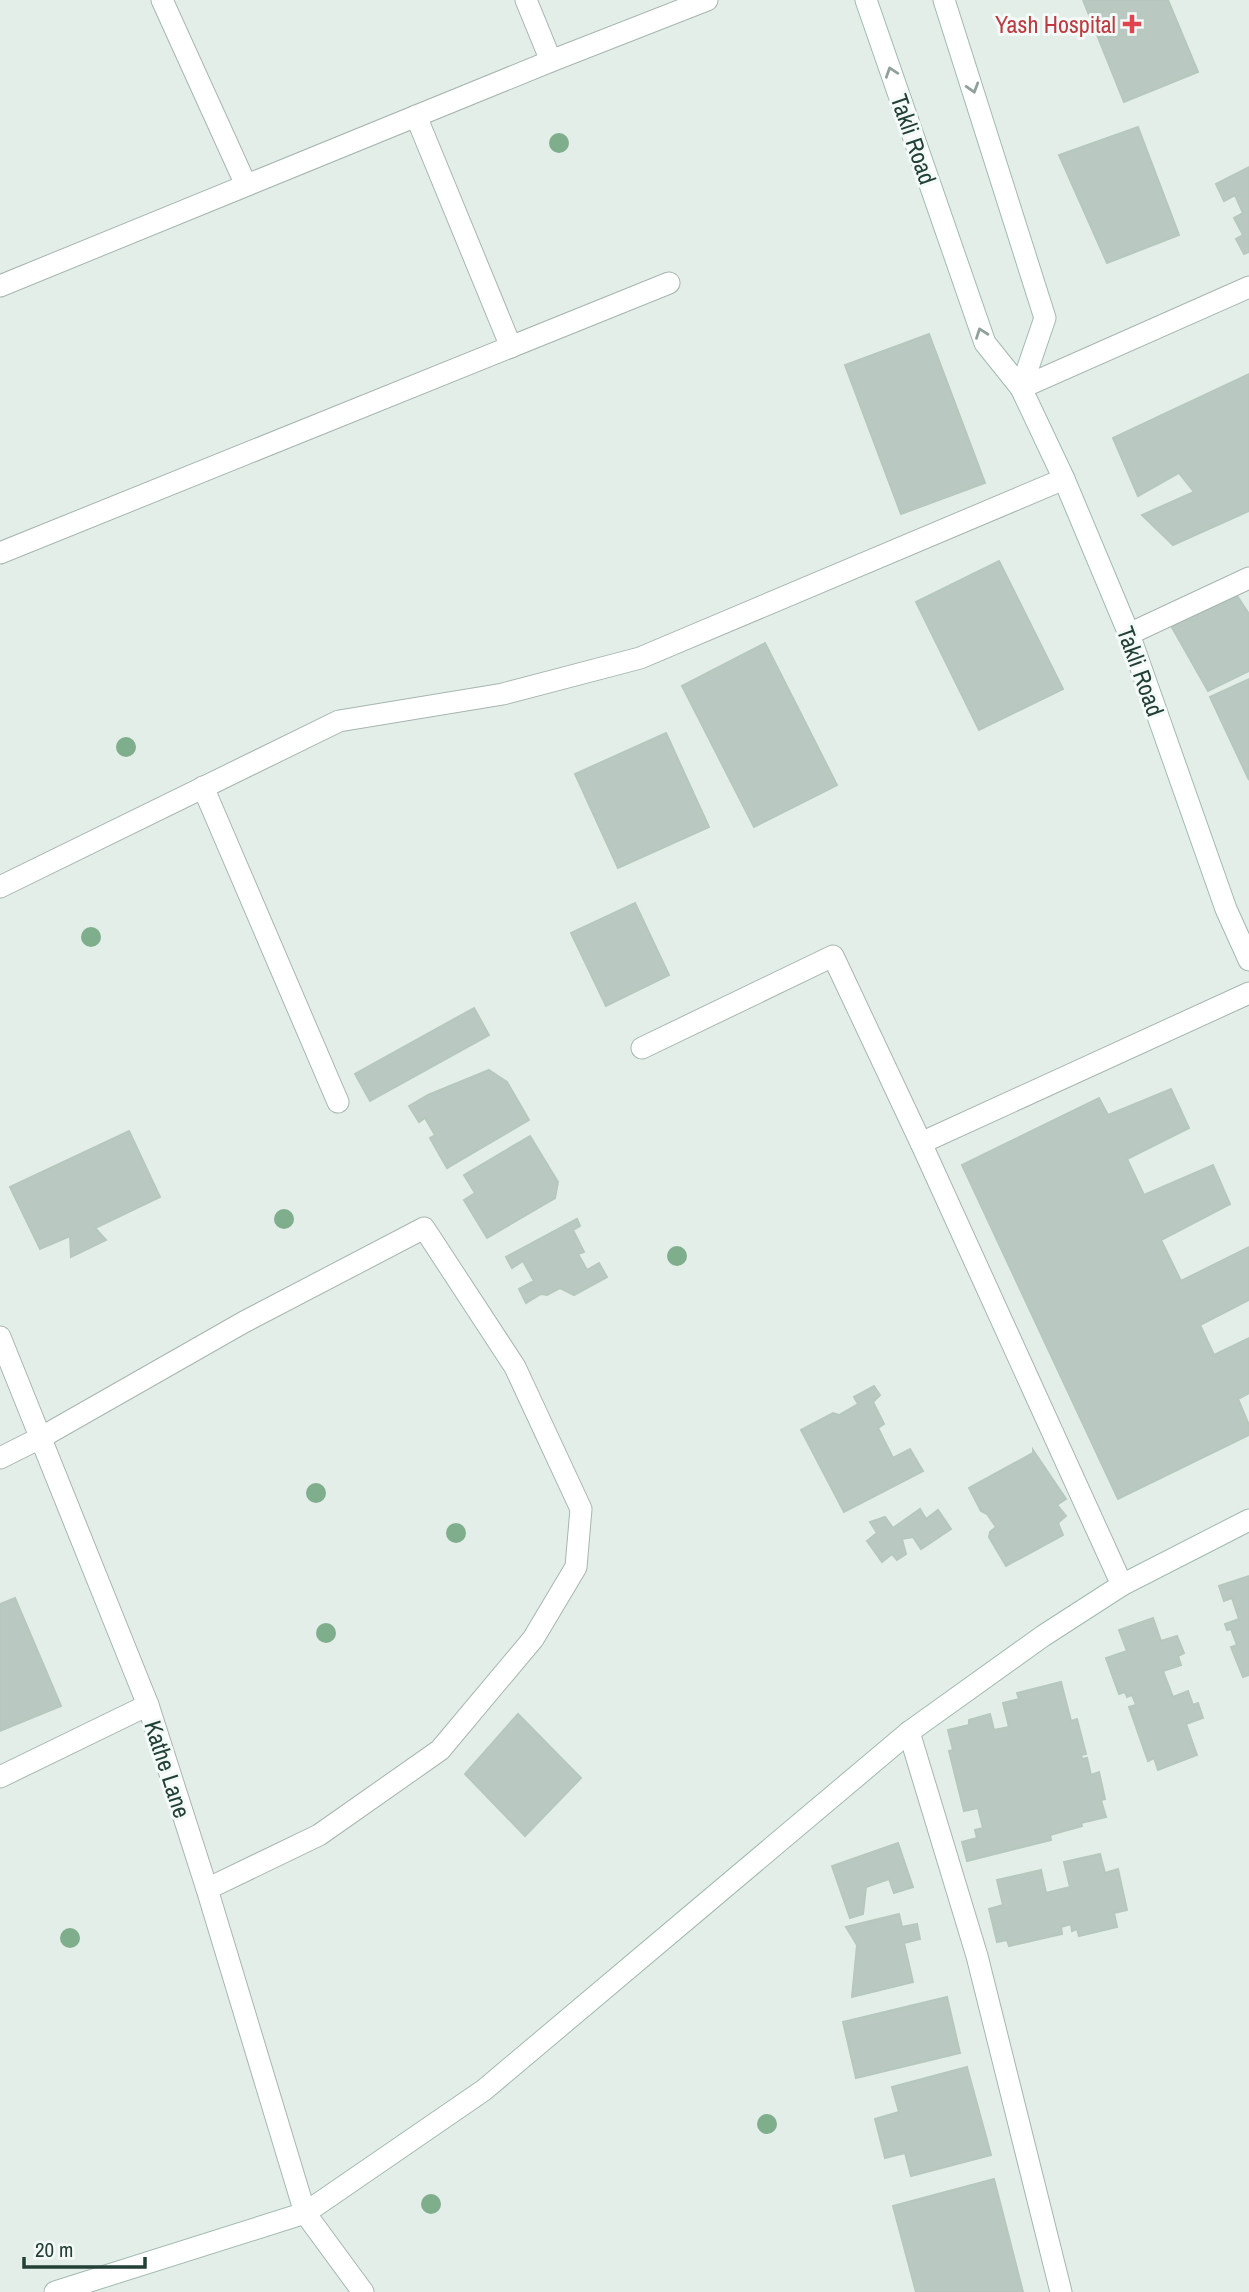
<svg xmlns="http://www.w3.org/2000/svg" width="1249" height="2292" font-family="'Archivo Narrow',sans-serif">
	<rect width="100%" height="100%" fill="#e4eee8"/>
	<g fill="#b9c9c1" stroke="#b6c8be" stroke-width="2">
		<path d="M1083 0H1168L1198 72 1124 102Z"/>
		<path d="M1138 127 1179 235 1107 263 1059 155Z"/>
		<path d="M1249 167V252L1244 254 1236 239 1243 235 1234 218 1243 213 1235 195 1224 201 1216 184Z"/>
		<path d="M929 334 985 483 901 514 845 365Z"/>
		<path d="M1249 374V511L1173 545 1142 515 1194 492 1179 473 1138 496 1113 438Z"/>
		<path d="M999 561 1063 689 979 730 916 602Z"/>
		<path d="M1236 594 1249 614V671L1208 691 1170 624Z"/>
		<path d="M765 643 837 785 754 827 682 686Z"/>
		<path d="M1249 679V780L1210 697Z"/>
		<path d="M666 733 709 827 618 868 575 774Z"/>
		<path d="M635 903 669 975 606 1006 571 933Z"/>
		<path d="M474 1008 489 1035 370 1101 355 1074Z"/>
		<path d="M489 1070 507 1082 529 1120 447 1168 430 1138 435 1135 425 1118 419 1122 409 1106 428 1095Z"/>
		<path d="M1171 1089 1189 1128 1127 1159 1144 1195 1213 1165 1230 1204 1161 1240 1181 1281 1249 1247V1300L1200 1325 1214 1355 1249 1338V1393L1238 1399 1249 1425V1435L1118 1499 962 1165 1099 1098 1108 1115Z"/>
		<path d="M129 1131 160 1197 95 1228 106 1240 71 1257 70 1236 40 1249 10 1187Z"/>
		<path d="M530 1136 558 1182 555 1198 487 1238 464 1200 475 1193 464 1175Z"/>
		<path d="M577 1219 580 1226 573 1230 584 1252 578 1254 587 1270 599 1263 607 1277 574 1295 560 1288 547 1295 541 1294 526 1303 519 1289 534 1281 523 1261 512 1268 506 1257Z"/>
		<path d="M874 1386 880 1395 873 1402 884 1424 878 1428 893 1458 910 1449 923 1471 844 1512 801 1430 833 1413 839 1415 858 1404 854 1397Z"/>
		<path d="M1033 1450 1066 1499 1057 1505 1066 1516 1058 1523 1063 1535 1006 1566 989 1537 990 1532 996 1527 987 1514 981 1511 969 1488 1033 1453Z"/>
		<path d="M920 1509 926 1519 938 1510 951 1529 921 1549 913 1537 902 1539 906 1554 897 1560 892 1554 882 1562 867 1541 877 1533 870 1522 885 1517 893 1528Z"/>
		<path d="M1249 1576V1675L1243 1677 1231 1647 1237 1645 1231 1629 1227 1630 1225 1624 1239 1619 1232 1598 1224 1601 1219 1586Z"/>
		<path d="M15 1598 61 1706 0 1731V1604Z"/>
		<path d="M1153 1618 1161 1641 1177 1636 1184 1653 1178 1656 1181 1665 1163 1671 1173 1697 1188 1691 1193 1705 1198 1703 1203 1718 1186 1724 1197 1755 1158 1770 1154 1758 1148 1761 1129 1707 1136 1705 1132 1695 1127 1697 1125 1692 1119 1694 1106 1658 1127 1651 1119 1630Z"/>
		<path d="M1061 1682 1071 1721 1077 1719 1086 1754 1081 1755 1082 1759 1087 1758 1091 1775 1099 1772 1105 1799 1101 1800 1106 1817 1081 1823 1082 1826 1050 1835 1051 1840 967 1861 962 1842 977 1838 975 1830 983 1828 978 1808 964 1811 949 1751 953 1750 948 1730 969 1725V1720L990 1714 994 1730 1009 1727 1003 1703 1019 1699 1017 1693Z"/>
		<path d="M518 1714 581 1778 525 1836 465 1774Z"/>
		<path d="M898 1843 913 1887 894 1893 889 1879 866 1887 863 1914 850 1918 832 1866Z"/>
		<path d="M1100 1854 1105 1873 1118 1869 1127 1910 1114 1913 1117 1927 1079 1936 1077 1929 1072 1931 1071 1924 1061 1927 1062 1934 1009 1946 1007 1940 997 1942 989 1909 1003 1905 997 1880 1041 1870 1046 1893 1070 1887 1064 1862Z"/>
		<path d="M899 1914 902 1927 917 1924 920 1939 904 1943 913 1982 852 1997 857 1945 846 1927Z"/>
		<path d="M947 1997 960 2053 856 2078 843 2022Z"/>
		<path d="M967 2067 991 2155 911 2176 905 2153 885 2158 875 2119 899 2112 892 2087Z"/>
		<path d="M994 2179 1023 2292H916L893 2206Z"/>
	</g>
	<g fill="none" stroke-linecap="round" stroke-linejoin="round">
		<defs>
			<g id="street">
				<path d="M162 0 246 185"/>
				<path d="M526 0 551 61"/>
				<path d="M416 116 511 347"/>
				<path d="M0 286 551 61 707 0"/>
				<path d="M1021 388 1249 287"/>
				<path d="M0 553 669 283"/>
				<path d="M1129 634 1249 578"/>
				<path d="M203 787 338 1102"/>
				<path d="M0 887 339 721 503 694 640 658 1064 479"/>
				<path d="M642 1048 833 956 921 1143 1249 993"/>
				<path d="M921 1143 1122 1585"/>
				<path d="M0 1337 148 1705 207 1889 305 2213 363 2292"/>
				<path d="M0 1458 42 1437 244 1322 424 1228 515 1367 581 1509 576 1567 533 1639 440 1750 319 1835 207 1889"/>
				<path d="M909 1732 977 1956 1061 2292"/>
				<path d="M0 1777 148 1705"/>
			</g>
			<g id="secondary">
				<path d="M866 0 985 343 1021 388 1064 479 1129 634 1226 909 1249 960"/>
				<path d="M944 0 1045 318 1021 388"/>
				<path d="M55 2292 305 2213 484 2090 909 1732 1043 1636 1122 1585 1249 1520"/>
			</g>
		</defs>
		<use href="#street" stroke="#a6b6af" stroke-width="23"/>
		<use href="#secondary" stroke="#a1baaf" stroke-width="23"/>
		<use href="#street" stroke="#fff" stroke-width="21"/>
		<use href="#secondary" stroke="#fff" stroke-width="21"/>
	</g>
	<g fill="#7eae8c">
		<circle cx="559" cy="143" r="10"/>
		<circle cx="126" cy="747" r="10"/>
		<circle cx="91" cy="937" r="10"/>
		<circle cx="284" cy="1219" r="10"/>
		<circle cx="677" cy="1256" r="10"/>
		<circle cx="316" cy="1493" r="10"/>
		<circle cx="456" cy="1533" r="10"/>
		<circle cx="326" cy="1633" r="10"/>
		<circle cx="70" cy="1938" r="10"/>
		<circle cx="767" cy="2124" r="10"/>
		<circle cx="431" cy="2204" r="10"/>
	</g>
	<defs><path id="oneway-chevron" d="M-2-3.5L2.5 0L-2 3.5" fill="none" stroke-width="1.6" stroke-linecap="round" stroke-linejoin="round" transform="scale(1.75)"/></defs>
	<g stroke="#90a09a">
		<use href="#oneway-chevron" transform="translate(891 72) rotate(-109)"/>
		<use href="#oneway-chevron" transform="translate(973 88) rotate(73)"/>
		<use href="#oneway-chevron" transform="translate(981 333) rotate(-110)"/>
	</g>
	<path fill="#e0444e" stroke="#f4faf7" stroke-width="2.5" d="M1128.5 13.5h7v7h7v7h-7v7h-7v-7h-7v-7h7z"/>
	<g text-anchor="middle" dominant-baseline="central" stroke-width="6" stroke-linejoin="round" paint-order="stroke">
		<g font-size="24" fill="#be3a42" stroke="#f4faf7" text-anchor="end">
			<text x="1116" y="24">Yash Hospital</text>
		</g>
		<g font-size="24" fill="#224035" stroke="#f4faf7">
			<text transform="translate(914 139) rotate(71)">Takli Road</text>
			<text transform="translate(1141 671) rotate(70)">Takli Road</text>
			<text transform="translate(168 1769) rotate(72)">Kathe Lane</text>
		</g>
	</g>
	<path d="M24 2257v10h121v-10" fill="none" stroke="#224035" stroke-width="3.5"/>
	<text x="35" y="2257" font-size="21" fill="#224035" stroke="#f4faf7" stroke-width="5" paint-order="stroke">20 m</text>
</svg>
